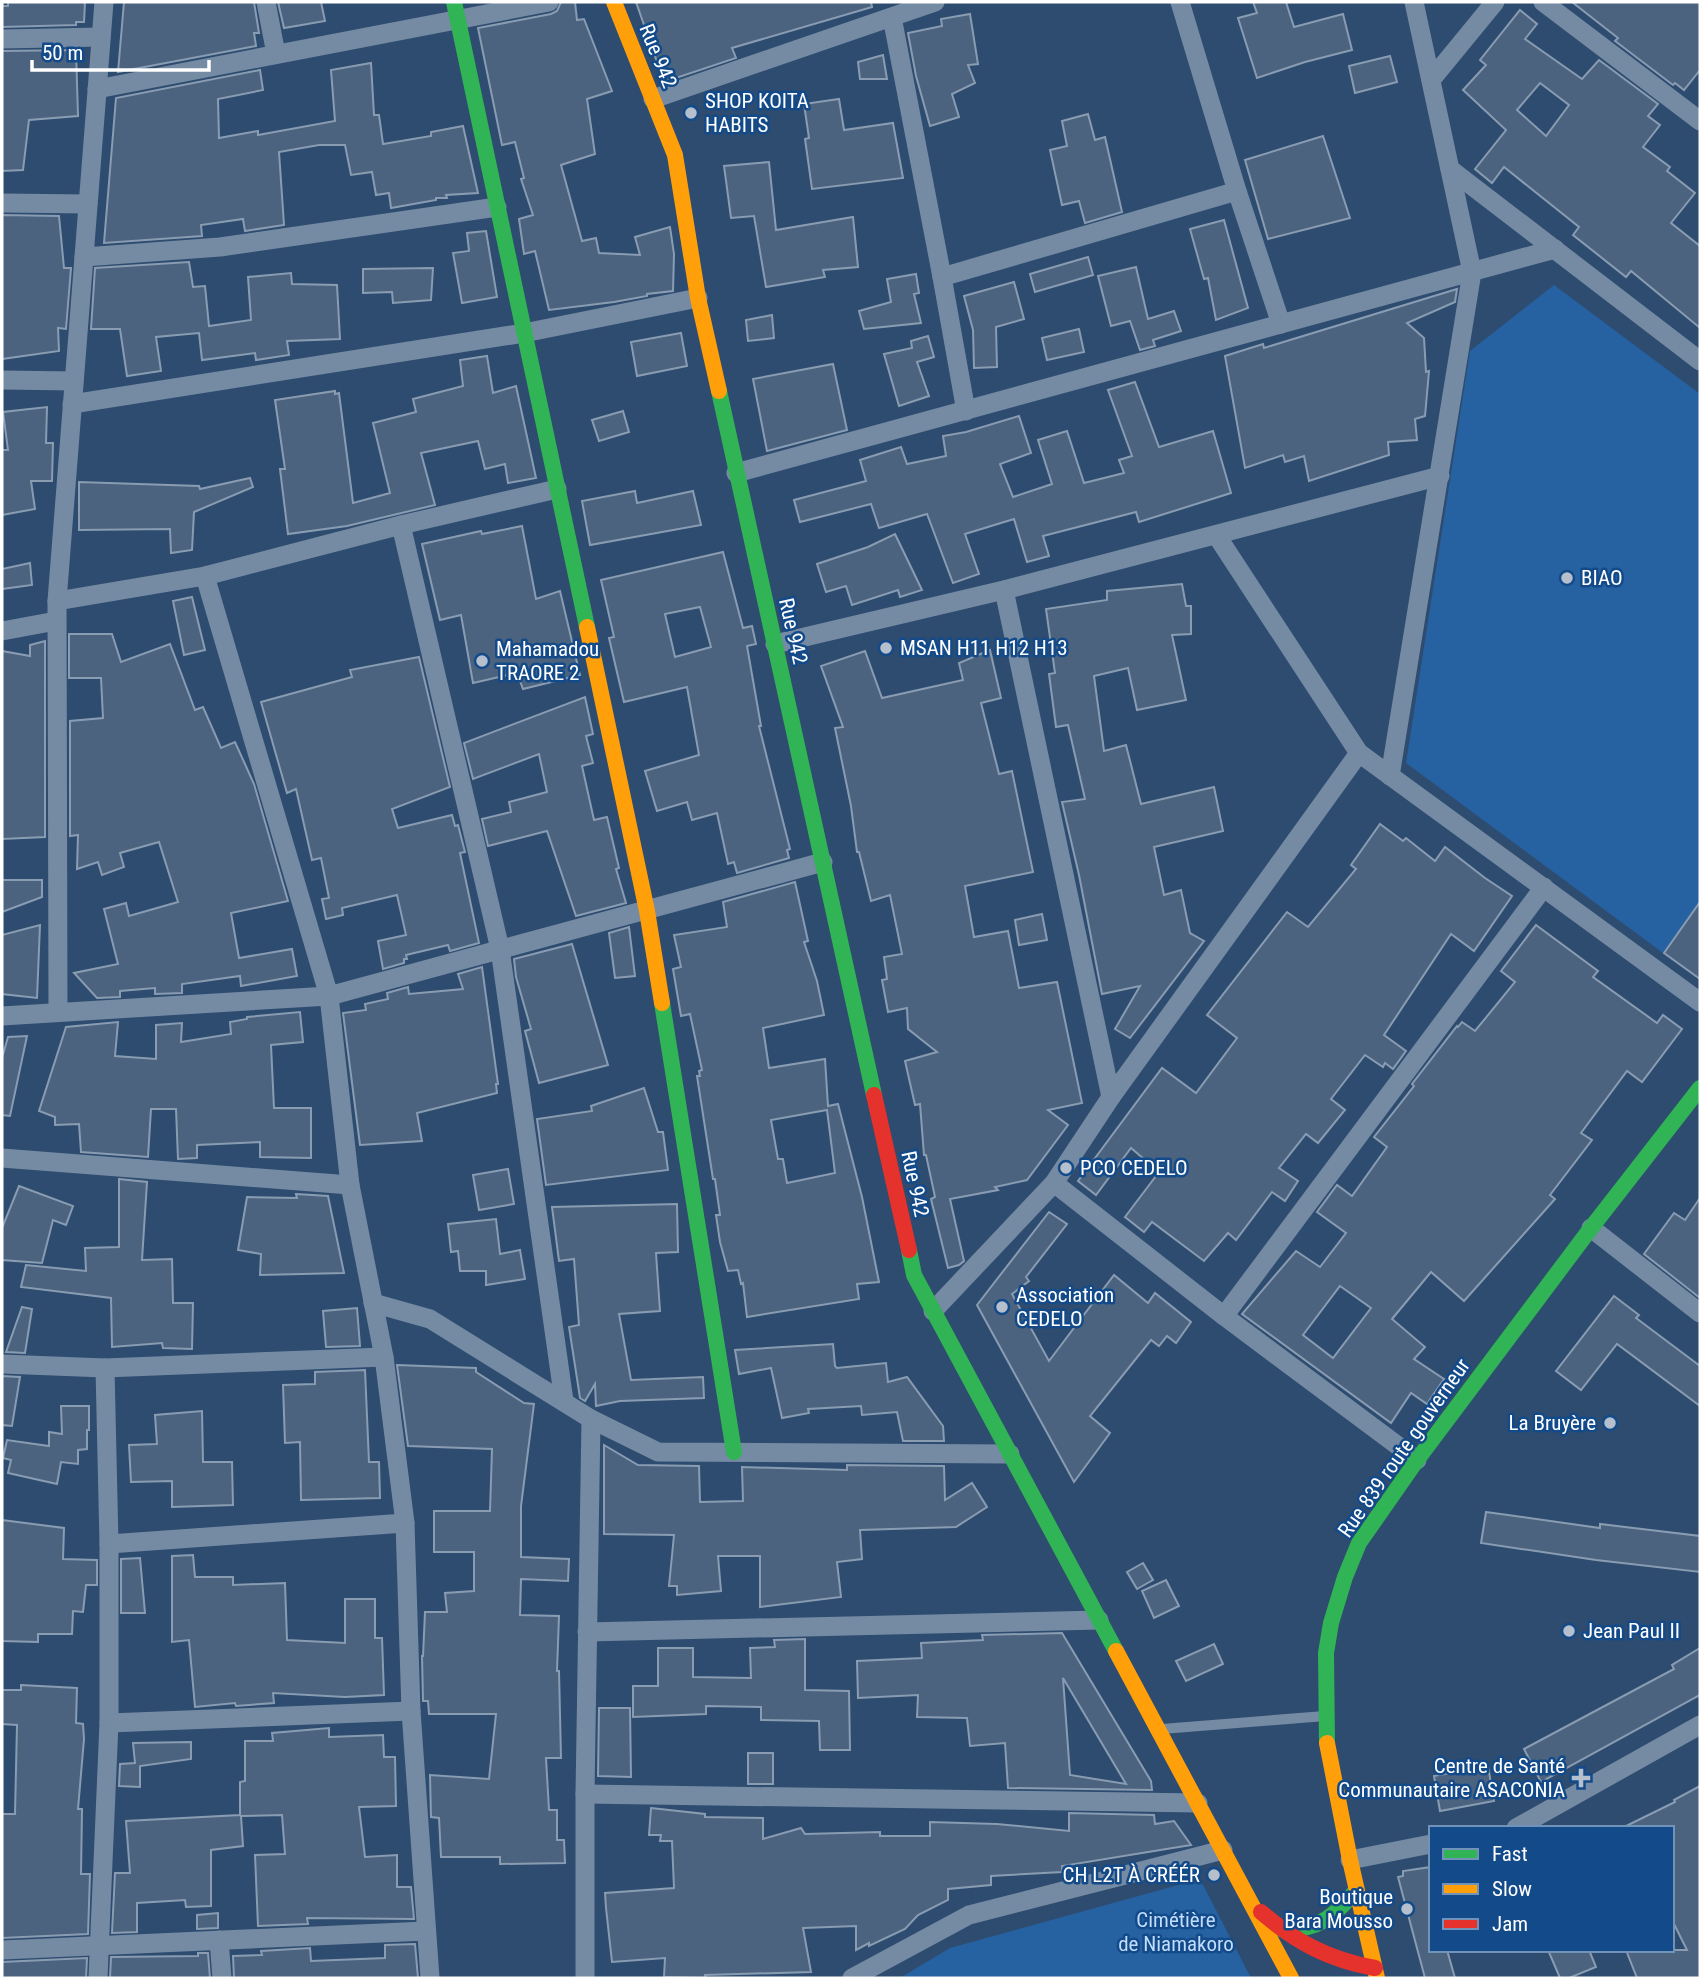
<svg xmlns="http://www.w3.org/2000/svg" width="1702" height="1980" font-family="'Roboto Condensed',sans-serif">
	<rect width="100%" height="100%" fill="#2e4c6f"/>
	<g fill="#2661a1">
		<path d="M1554 285 1700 394V902L1663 953 1406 763 1470 351Z"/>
		<path d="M1200 1879 1251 1978H900L950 1948Z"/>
	</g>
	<g fill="#4b637f" stroke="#899cb2" stroke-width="2" fill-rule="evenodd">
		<path d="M8 2H85L84 22H76V25L2 27V6H8Z"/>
		<path d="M124 2H254L259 33H254L256 46 118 72Z"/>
		<path d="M278 2H321L325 21 284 28Z"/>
		<path d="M561 2H575L577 20 584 19 612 91 587 99 595 154 561 165 582 241 596 238 599 253 640 255 635 237 670 227 674 254 673 291 647 294V296L614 302 549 310 535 251 524 254 519 219 533 215 521 179 524 178 515 142 502 145 478 28 551 14 557 11Z"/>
		<path d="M636 2H871L872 7 732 48 736 58 664 82Z"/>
		<path d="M1253 2H1286L1294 27 1343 14 1352 50 1305 62 1257 78 1238 18 1257 13Z"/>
		<path d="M1572 2H1700V70L1684 90 1675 83 1673 85 1615 41 1618 38Z"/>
		<path d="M1520 10 1537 24 1525 39 1582 79 1599 60 1658 104 1648 116 1660 125 1643 147 1670 167 1667 171 1695 193 1671 223 1700 246V328L1631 271 1626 277 1573 235 1579 227 1504 167 1492 183 1475 169 1506 130 1463 90 1486 65 1480 60ZM1540 83 1569 105 1546 136 1517 110Z"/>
		<path d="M970 14 978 64 968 65 975 83 952 94 959 117 930 126 916 76 908 33 942 26 941 19Z"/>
		<path d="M76 50 78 116 29 120 23 170 2 171V51Z"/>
		<path d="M883 55 887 79H860L858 62Z"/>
		<path d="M1390 56 1397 82 1355 93 1349 66Z"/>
		<path d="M371 63 374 115H379L383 144 431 136V132L463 126 478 193 446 195 447 198H436V200L391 208 389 193 376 195 372 172 351 175 345 145H319L279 152 284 225 245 231 243 219 201 225 202 236 104 243 116 98 260 70 263 90 218 99 219 138 258 131V135L335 121 331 70Z"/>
		<path d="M839 99 844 130 893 123 903 178 812 189 805 139 809 138 804 104Z"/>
		<path d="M1088 114 1095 140 1105 137 1122 212 1085 223 1079 201 1062 205 1050 150 1067 146 1062 121Z"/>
		<path d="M1323 136 1350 218 1268 239 1245 160Z"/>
		<path d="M769 162 776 230 853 217 858 267 823 270 825 277 766 287 754 216 731 218 724 166Z"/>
		<path d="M2 215 59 216 64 268H71L66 329 58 328 59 351 2 359Z"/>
		<path d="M1224 220 1248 308 1216 320 1208 278 1204 279 1190 229Z"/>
		<path d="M486 231 497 297 462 303 453 253 469 251 467 233Z"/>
		<path d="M1088 257 1093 275 1035 292 1030 274Z"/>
		<path d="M189 262 193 287 205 286 209 326 251 320 248 277 291 273 292 284 337 285 340 339 287 341 289 355 256 360 255 353 202 360 199 333 156 337 161 371 127 376 120 329H91L95 268Z"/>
		<path d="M1136 267 1148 319 1174 311 1181 331 1153 340 1155 346 1140 350 1130 321 1111 326 1098 276Z"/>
		<path d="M433 268 431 300 393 303 392 292 363 293V269Z"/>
		<path d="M916 274 919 293 914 294 921 323 864 329 859 311 891 302 887 279Z"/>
		<path d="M1014 282 1024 319 996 327 997 367 974 368 973 330 964 296Z"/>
		<path d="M1457 289 1455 302 1407 323 1424 338 1426 372 1429 371 1425 416 1415 419 1417 440 1388 442 1389 455 1309 481 1304 456 1285 462 1283 455 1245 468 1225 356 1263 344 1264 348Z"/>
		<path d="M772 315 774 338 748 341 746 320Z"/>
		<path d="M1079 329 1084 352 1047 360 1042 338Z"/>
		<path d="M681 333 687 366 637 376 631 342Z"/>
		<path d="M928 336 934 357 917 362 929 396 899 406 884 354 912 348 911 341Z"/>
		<path d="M487 356 493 393 516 386 536 478 508 483 505 464 485 469 478 441 421 453 435 505 347 526 288 534 280 469H285L275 400 335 391V394L339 393 353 503 390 493 373 423 416 412 413 399 463 386 460 360Z"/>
		<path d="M833 364 847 430 767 451 753 379Z"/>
		<path d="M1135 382 1159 447 1213 431 1231 493 1139 522 1136 512 1043 536 1049 556 1027 562 1014 519 965 534 979 574 953 583 927 514 879 528 871 504 800 522 794 500 866 481 860 460 901 447 907 464 946 456 943 436 966 432 1019 416 1031 453 1000 464 1013 497 1052 484 1038 440 1067 431 1084 483 1124 473 1119 460 1132 456 1108 390Z"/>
		<path d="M47 407 46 443H53L52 481H31L35 509 2 515V450H8L3 412Z"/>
		<path d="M623 411 629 432 599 441 592 420Z"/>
		<path d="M250 478 253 487 194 512 192 550 171 553 170 529 79 530V482L199 486 200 489Z"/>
		<path d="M635 491 637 503 693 491 701 525 590 545 582 501Z"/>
		<path d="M522 526 536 599 560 591 580 675 523 689 517 673 473 683 461 615 440 620 422 544 481 531 482 534Z"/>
		<path d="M895 534 922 590 900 597 898 590 852 605 846 586 826 592 817 564 868 547Z"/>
		<path d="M723 552 743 628 752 626 756 644 747 646 761 726H759L790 849 787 850 789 858 737 873 734 862 728 864 717 813 692 820 687 802 657 811 645 771 699 755 687 687 624 702 609 638 614 637 601 580ZM700 607 711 647 675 657 665 614Z"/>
		<path d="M30 563 32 585 2 589V569Z"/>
		<path d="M1182 584 1186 606H1191V634L1172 635 1186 700 1137 710 1128 668 1094 676 1104 751 1126 745 1141 804 1214 787 1223 831 1154 847 1164 895 1181 890 1190 933 1204 941 1130 1038 1115 1029 1140 986 1102 994 1079 875 1062 802 1085 799 1068 725 1056 727 1049 674 1055 673 1046 609 1107 600V591Z"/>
		<path d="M192 597 205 650 184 655 173 601Z"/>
		<path d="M69 634H112L121 662 170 644 195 710 203 707 221 748 235 742 254 784 288 901 231 913 239 958 292 949 297 976 241 986 240 976 182 984V993L155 994V988L120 991V997L97 998 74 973 118 964 104 909 126 903 129 916 178 902 159 842 120 853 124 867 102 875 98 862 77 869 78 835 70 836V721L103 718 101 678H69Z"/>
		<path d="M45 641V837L2 839V651L30 656V645Z"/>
		<path d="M990 650 1001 698 981 703 999 774 1012 771 1033 872 965 886 974 937 1008 931 1019 988 1057 982 1082 1103 1048 1110 1068 1125 1027 1180 995 1187 998 1190 950 1199 964 1261 959 1265 948 1268 931 1199 935 1197 926 1155H924L920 1104 915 1105 905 1061 937 1052 908 1029 907 1008 888 1012 882 980 887 979 884 957 902 954 890 895 871 901 859 852H857L851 806 835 728 843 727 821 666 865 651 882 698 963 680 959 663Z"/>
		<path d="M419 657 450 787 392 809 398 828 452 815 455 826 458 825 465 852 460 853 479 943 450 951 448 945 406 955 407 959H404V963L383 969 378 941 406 935 397 895 342 908 343 915 326 919 322 899 329 898 321 858 312 860 296 789 287 793 261 702 352 677 350 670Z"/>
		<path d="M585 697 593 734 586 736 593 763 582 766 594 820 607 817 619 868 616 869 626 903 576 916 547 831 488 846 482 819 511 812 509 802 547 792 539 754 473 779 464 743Z"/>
		<path d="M1380 824 1403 841 1406 838 1435 861 1445 847 1485 878 1512 896 1474 951 1451 934 1384 1035 1406 1051 1393 1069 1385 1063 1383 1067 1365 1055 1331 1099 1345 1110 1318 1143 1306 1134 1279 1168 1298 1181 1285 1201 1272 1192 1236 1240 1228 1233 1204 1261 1152 1222 1144 1232 1125 1217 1159 1172 1131 1148 1096 1195 1078 1181 1162 1068 1196 1093 1237 1038 1207 1015 1287 912 1308 927 1356 869 1351 865Z"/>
		<path d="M2 880H42V897L2 912Z"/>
		<path d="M795 882 808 941 804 942 817 981 824 1015 763 1028 769 1068 825 1059 828 1106 838 1104 862 1197 879 1282 857 1284 859 1299 747 1317 743 1283 741 1284 738 1270 728 1271 720 1242 716 1215H720L715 1179H713L697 1076H700L699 1071 702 1070 690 1014 681 1016 673 969 681 967 674 935 727 927 723 902ZM827 1110 835 1173 787 1183 783 1159H778L771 1120Z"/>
		<path d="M1700 902V979L1664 953Z"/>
		<path d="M1042 914 1047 940 1019 945 1015 920Z"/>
		<path d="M40 925 37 998 2 994V935Z"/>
		<path d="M1536 925 1598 971 1593 977 1657 1023 1663 1015 1682 1029 1642 1082 1627 1071 1581 1133 1592 1140 1550 1195 1555 1199 1464 1301 1431 1272 1392 1319 1425 1347 1414 1359 1444 1379 1427 1404 1411 1393 1391 1423 1242 1314 1296 1251 1320 1267 1346 1233 1317 1212 1337 1185 1352 1196 1387 1147 1374 1137 1414 1086 1412 1084 1457 1026 1458 1027 1462 1022 1475 1031 1515 982 1501 971ZM1340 1286 1371 1308 1333 1358 1303 1335Z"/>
		<path d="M629 927 635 976 615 978 609 933Z"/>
		<path d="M572 944 608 1065 539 1083 525 1031 531 1029 516 977 514 959Z"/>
		<path d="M482 967 498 1084H496L497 1093 417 1113 422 1141 360 1145 343 1013 366 1010 365 1004 388 999 387 993 408 987 409 994 463 989 458 974Z"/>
		<path d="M300 1012 303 1042 271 1045 274 1108H311V1158L260 1157V1142L197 1145V1158L178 1159 176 1109H151L148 1157 81 1152 79 1124 55 1125V1117L39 1111 66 1027 118 1022 115 1056 156 1059V1025L182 1023 181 1042 231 1034 230 1022 247 1019V1017Z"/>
		<path d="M27 1036 10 1116 2 1115V1058L8 1037Z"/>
		<path d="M644 1088 658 1132H663L668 1170 546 1185 537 1119 592 1111 591 1106Z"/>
		<path d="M508 1169 514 1204 479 1210 473 1175Z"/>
		<path d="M119 1179 147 1182 142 1260 172 1259 173 1303H193L192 1349 163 1348 162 1343 112 1347 111 1298 21 1287 26 1265 86 1271 85 1248 119 1247Z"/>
		<path d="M19 1186 73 1206 66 1225 53 1220 42 1263 2 1260V1228Z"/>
		<path d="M296 1194 328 1196 344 1273 260 1275 261 1254 238 1250 247 1197 297 1198Z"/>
		<path d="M1700 1198V1298L1644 1254 1674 1213 1685 1220Z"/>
		<path d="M677 1204 678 1252 656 1253 660 1311 619 1314 631 1380 703 1377 704 1398 620 1401 596 1406 595 1384 585 1401 580 1398 569 1327 579 1325 574 1259 559 1261 552 1207Z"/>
		<path d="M1049 1212 1067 1224 1026 1277 1029 1281 1012 1294 1049 1361 1114 1275 1148 1303 1155 1293 1191 1322 1176 1343 1167 1336 1159 1346 1151 1340 1090 1416 1110 1433 1074 1482 977 1305Z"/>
		<path d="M496 1219 500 1254 520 1250 525 1279 486 1285V1271H460L458 1251 451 1252 448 1224Z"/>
		<path d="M1614 1296 1639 1315 1636 1318 1700 1366V1406L1617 1344 1581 1390 1556 1371Z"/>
		<path d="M22 1307 32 1309 25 1353 6 1352Z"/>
		<path d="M357 1308 360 1346 326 1347 323 1311Z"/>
		<path d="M833 1344 835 1366 837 1368 886 1363 888 1382 907 1377 943 1426 944 1441H903L897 1412 862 1415 861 1406 808 1409 809 1413 782 1418 771 1368 739 1374 735 1350Z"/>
		<path d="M397 1365 476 1368V1372L524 1403 534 1404 521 1506V1557L569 1559 568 1581 521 1579 520 1615 559 1616 557 1671H559L561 1758H546L549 1810H557V1840H564L565 1863 500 1864V1857H441L439 1818 431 1817 430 1775 489 1779 496 1714H429L428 1701H423L422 1656H423L425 1612H447L445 1593 474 1591V1552H434V1511H490L492 1449 408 1446Z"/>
		<path d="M365 1370 369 1462H379L380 1498 301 1500 300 1442 285 1443 283 1385 315 1384V1372Z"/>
		<path d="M2 1376 20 1377 12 1426 2 1425Z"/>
		<path d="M61 1406H89V1430H87V1449L78 1450V1464L61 1462 57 1484 8 1473 11 1460 3 1458 7 1440 49 1446V1432L62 1434Z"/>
		<path d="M202 1411 203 1462H232L233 1505 172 1507V1481L131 1482 129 1445 157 1444 155 1415Z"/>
		<path d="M604 1445 638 1465 699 1466 700 1502 743 1501 742 1467 847 1470V1465L944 1466 945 1500 972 1483 987 1507 956 1527 860 1530 862 1559 837 1562 841 1597 760 1607V1556H718L721 1591 677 1595V1586H669L674 1535 604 1534Z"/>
		<path d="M1486 1512 1600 1528V1524L1700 1536V1572L1596 1560 1481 1543Z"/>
		<path d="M2 1520 64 1528 63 1559 97 1560V1585H86L83 1612 73 1611 72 1634H38V1642L2 1641Z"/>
		<path d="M193 1555 195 1577H233V1585L285 1583 287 1640 345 1643V1599H375V1638H382L384 1695 345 1697 273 1693 274 1703 236 1706 235 1703 195 1707 189 1640 172 1642V1556Z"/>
		<path d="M140 1558 145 1613H121V1559Z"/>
		<path d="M1143 1563 1153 1580 1137 1589 1127 1572Z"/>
		<path d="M1166 1580 1179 1606 1154 1618 1142 1591Z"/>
		<path d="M1062 1633 1151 1781 1152 1790 1008 1788 1005 1743 970 1746 967 1718 917 1717 918 1695 858 1698 857 1661 922 1658 921 1643 983 1640 982 1635ZM1063 1678 1126 1784 1070 1775Z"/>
		<path d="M805 1639V1690L849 1691 850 1750H820L819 1721 761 1720V1707L706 1706V1714L633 1717V1686H658V1648H693V1677L751 1678 750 1648 775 1647 774 1640Z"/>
		<path d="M1214 1644 1223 1664 1186 1681 1176 1661Z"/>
		<path d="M1700 1648V1695L1541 1782 1524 1749 1674 1669 1672 1665Z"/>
		<path d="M21 1685 77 1688 76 1723 83 1724 84 1739 78 1809H82L81 1874H90L88 1934 2 1938V1814H15L17 1725 2 1724V1690H21Z"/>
		<path d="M599 1708H630L631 1777 598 1776Z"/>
		<path d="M329 1728V1737L383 1735 384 1757H395L396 1806 359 1807 365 1857 397 1855V1887H411L414 1919 307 1918 308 1924 258 1926 255 1855 285 1854 282 1815 241 1816 243 1846 211 1850V1906L186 1907 185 1900 137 1903V1932L112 1933 115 1873H130L126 1821 240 1815V1782L245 1781V1741H273L272 1733Z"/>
		<path d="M191 1742V1759L140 1766V1787L119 1786 120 1764 135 1763 133 1743Z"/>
		<rect x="748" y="1753" width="25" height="31"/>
		<path d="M1488 1766 1494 1801 1440 1811 1434 1776Z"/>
		<path d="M1700 1786V1978H1637L1626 1950H1687L1672 1920V1828H1622L1675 1802 1674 1800Z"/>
		<path d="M651 1808 705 1814V1817L763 1818V1839L801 1828 805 1834 880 1832V1836H930V1822L997 1824 1069 1831V1813L1154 1815 1155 1824 1174 1821 1191 1845 1062 1866V1872L991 1876V1885L948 1889V1900L918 1915 905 1929 869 1946V1943L856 1950V1926L803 1928 811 1972 705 1975 706 1978 664 1977 665 1958 612 1962 606 1908 605 1893 674 1888 672 1841H660L661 1835H649Z"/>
		<path d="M1431 1867V1950H1447L1455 1978H1425L1398 1877 1403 1876V1871Z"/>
		<path d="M218 1913V1928L197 1929V1915Z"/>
		<path d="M415 1944 418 1978H234L233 1956 262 1955 261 1951 310 1948 311 1961 385 1958V1945Z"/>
		<path d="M1548 1950H1589L1596 1967 1569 1978H1560Z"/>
		<path d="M198 1953H208L210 1978H110L111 1957 198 1956Z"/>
		<path d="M87 1958 86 1978H2V1962Z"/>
	</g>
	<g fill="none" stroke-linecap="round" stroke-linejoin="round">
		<path stroke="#758ba4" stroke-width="10" d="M1162 1729 1325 1716"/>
		<g stroke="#758ba4" stroke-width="19">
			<path d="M266 2 276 54"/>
			<path d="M1180 2 1237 191 1281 324"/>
			<path d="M1543 2 1700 121"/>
			<path d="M892 17 942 277"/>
			<path d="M2 39 101 37"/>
			<path d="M1431 80 1495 2"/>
			<path d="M97 89 549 2"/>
			<path d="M653 99 935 2"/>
			<path d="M1450 169 1700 361"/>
			<path d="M2 203 88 204"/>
			<path d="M84 257 220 247 497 207"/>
			<path d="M2 380 74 381"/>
			<path d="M72 404 524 333 698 298"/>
			<path d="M966 411 942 277 1237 191"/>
			<path d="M736 473 1555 249"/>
			<path d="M401 525 500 949 564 1401"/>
			<path d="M1217 536 1359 753 1700 1002"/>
			<path d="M205 576 329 996 350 1185 384 1357 405 1523 411 1711 430 1978"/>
			<path d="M1004 590 1111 1097"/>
			<path d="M57 601 205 576 401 525 557 489"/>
			<path d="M2 631 56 621"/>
			<path d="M775 644 1004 590 1440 476"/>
			<path d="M1390 776 1472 272 1414 2"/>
			<path d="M58 1012 57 601 104 2"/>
			<path d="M2 1016 329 996 823 862"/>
			<path d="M2 1158 350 1185"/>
			<path d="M1054 1183 1224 1316 1417 1460"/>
			<path d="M1591 1228 1700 1313"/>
			<path d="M373 1303 430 1319 591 1419 658 1452 1010 1454"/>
			<path d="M933 1311 1054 1183 1111 1097 1359 753"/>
			<path d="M1224 1316 1544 887"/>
			<path d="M2 1364 105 1368 384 1357"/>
			<path d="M109 1544 405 1523"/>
			<path d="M587 1632 1099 1620"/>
			<path d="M109 1723 411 1711"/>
			<path d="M585 1794 1198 1803"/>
			<path d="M1516 1828 1700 1725"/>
			<path d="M1350 1860 1431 1844"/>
			<path d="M219 1940 222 1978"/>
			<path d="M2 1950 426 1931"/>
			<path d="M98 1978 109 1723V1544L105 1368"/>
			<path d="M585 1978V1794L591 1419"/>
			<path d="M852 1978 969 1915 1223 1850"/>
		</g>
		<g stroke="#30b455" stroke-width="16">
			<path d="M454 2 587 627"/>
			<path d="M719 391 874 1095"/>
			<path d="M662 1003 734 1452"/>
			<path d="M909 1250 914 1275 1116 1651"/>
			<path d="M1327 1743 1326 1653 1331 1623 1345 1577 1359 1543 1417 1460 1591 1228 1700 1088"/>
			<path d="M1281 1929C1319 1931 1332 1917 1356 1891"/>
		</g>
		<g stroke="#ff9f0a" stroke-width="16">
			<path d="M614 2 675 155 698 298 719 391"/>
			<path d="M587 627 647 911 662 1003"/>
			<path d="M1116 1651 1291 1978"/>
			<path d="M1327 1743 1350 1860 1377 1978"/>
		</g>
		<g stroke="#e5322d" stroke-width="16">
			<path d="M874 1095 909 1250"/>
			<path d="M1261 1912C1296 1942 1329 1960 1375 1968"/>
		</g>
	</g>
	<g fill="#b6c0cd" stroke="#134a8a" stroke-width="2.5">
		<circle cx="691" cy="113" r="7"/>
		<circle cx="1567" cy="578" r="7"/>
		<circle cx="886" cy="648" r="7"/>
		<circle cx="482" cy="661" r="7"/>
		<circle cx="1066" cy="1168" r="7"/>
		<circle cx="1002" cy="1307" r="7"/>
		<circle cx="1610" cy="1423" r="7"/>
		<circle cx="1569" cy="1631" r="7"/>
		<path d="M1577.5 1767.5h7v7h7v7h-7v7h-7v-7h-7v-7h7z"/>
		<circle cx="1214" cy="1875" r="7"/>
		<circle cx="1407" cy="1909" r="7"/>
	</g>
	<g text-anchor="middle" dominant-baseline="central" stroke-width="5" stroke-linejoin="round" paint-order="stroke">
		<g font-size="21" fill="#fff" stroke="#134a8a">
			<text transform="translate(658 56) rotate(68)">Rue 942</text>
			<text transform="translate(793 631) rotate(77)">Rue 942</text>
			<text transform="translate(915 1184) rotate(78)">Rue 942</text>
			<text transform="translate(1404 1448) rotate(-55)">Rue 839 route gouverneur</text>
		</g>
		<g font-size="21" fill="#fff" stroke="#134a8a" text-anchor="start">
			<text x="705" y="101">SHOP KOITA<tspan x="705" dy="24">HABITS</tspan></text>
			<text x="1581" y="578">BIAO</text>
			<text x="900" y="648">MSAN H11 H12 H13</text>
			<text x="496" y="649">Mahamadou<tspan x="496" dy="24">TRAORE 2</tspan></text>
			<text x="1080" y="1168">PCO CEDELO</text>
			<text x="1016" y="1295">Association<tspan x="1016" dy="24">CEDELO</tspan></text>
			<text x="1596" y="1423" text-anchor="end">La Bruyère</text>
			<text x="1583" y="1631">Jean Paul II</text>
			<text x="1565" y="1766" text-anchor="end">Centre de Santé<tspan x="1565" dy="24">Communautaire ASACONIA</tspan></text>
			<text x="1200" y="1875" text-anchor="end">CH L2T À CRÉÉR</text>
			<text x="1393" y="1897" text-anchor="end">Boutique<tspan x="1393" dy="24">Bara Mousso</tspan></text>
		</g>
		<g font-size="21" fill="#c0ddfc" stroke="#134a8a">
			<text x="1176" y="1920">Cimétière<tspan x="1176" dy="24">de Niamakoro</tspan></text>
		</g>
	</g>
	<rect width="1702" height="1980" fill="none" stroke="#ffffff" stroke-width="7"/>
	<rect x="1429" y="1826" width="245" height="126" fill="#134a8a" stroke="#7192b9" stroke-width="2"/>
	<rect x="1443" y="1849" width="35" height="10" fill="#30b455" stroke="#7192b9" stroke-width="2"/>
	<text x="1492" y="1861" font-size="21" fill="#ffffff">Fast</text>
	<rect x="1443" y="1884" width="35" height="10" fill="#ff9f0a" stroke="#7192b9" stroke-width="2"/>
	<text x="1492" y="1896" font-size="21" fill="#ffffff">Slow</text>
	<rect x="1443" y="1919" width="35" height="10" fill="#e5322d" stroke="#7192b9" stroke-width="2"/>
	<text x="1492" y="1931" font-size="21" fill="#ffffff">Jam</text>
	<path d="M32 60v10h177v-10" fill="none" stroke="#ffffff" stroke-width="3.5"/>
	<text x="42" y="60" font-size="21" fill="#ffffff" stroke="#134a8a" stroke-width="5" paint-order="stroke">50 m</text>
</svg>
